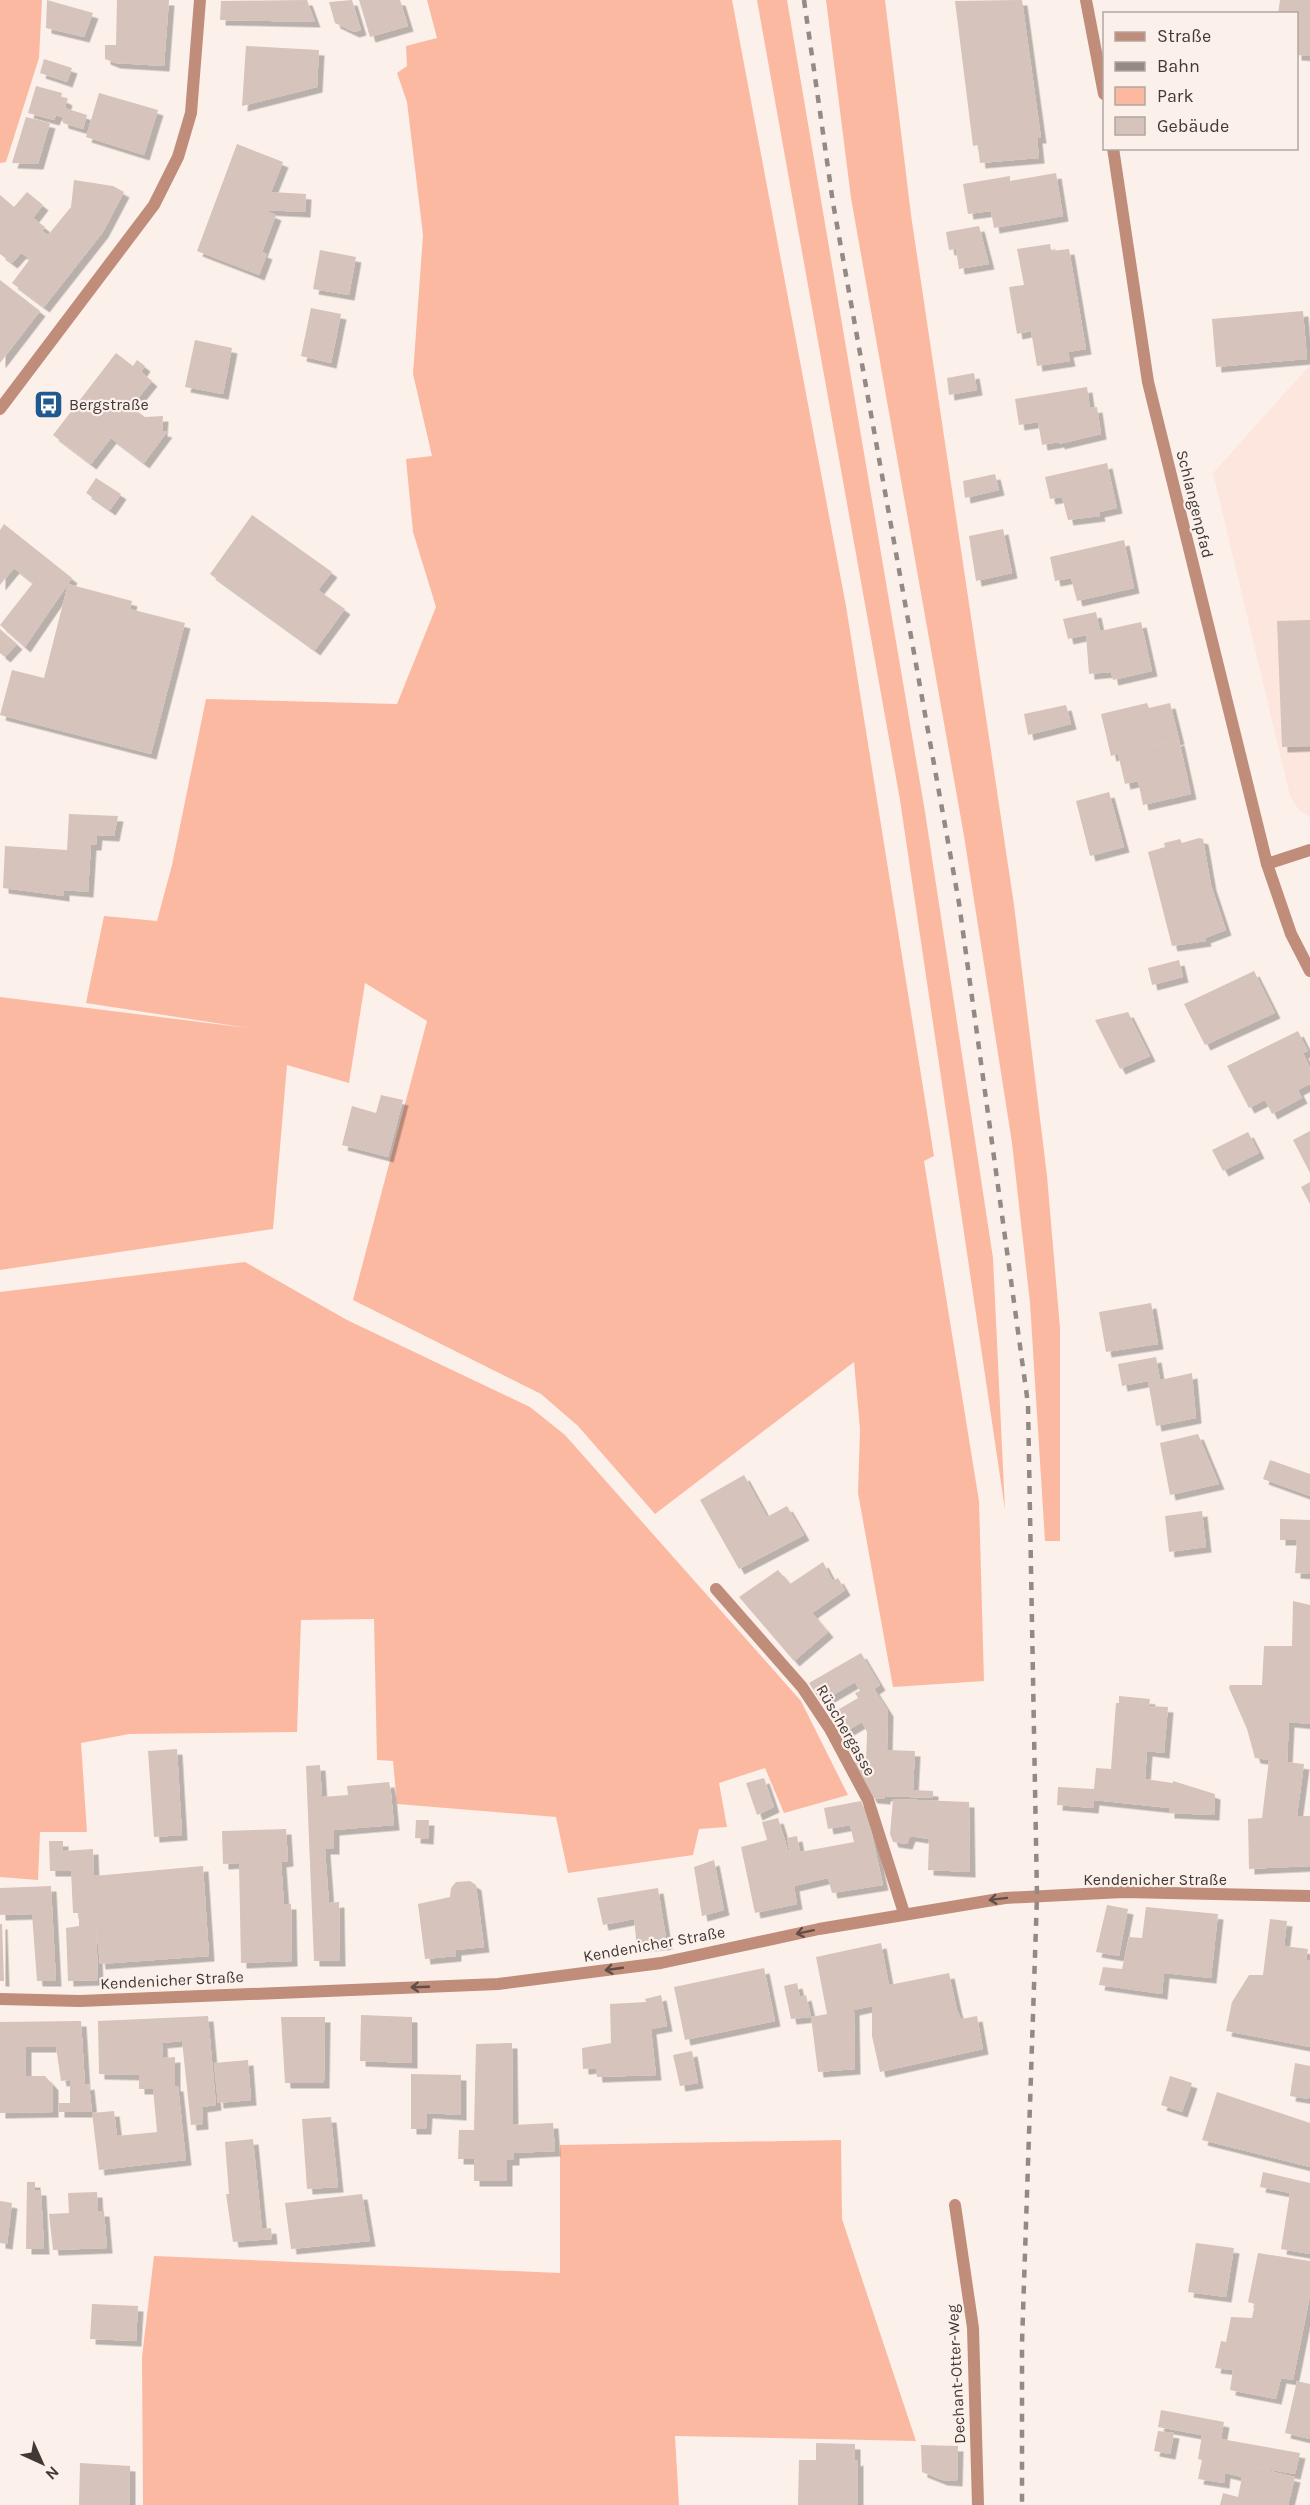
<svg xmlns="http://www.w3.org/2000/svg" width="1310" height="2505" font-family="Karla,sans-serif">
	<defs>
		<filter id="shadow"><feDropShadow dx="5.5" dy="5.5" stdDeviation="0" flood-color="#0004"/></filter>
	</defs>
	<rect width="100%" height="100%" fill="#fcf0eb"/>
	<path fill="#fde6de" d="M1310 365V817L1299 810 1290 796 1213 473Z"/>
	<g fill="#fcb9a1">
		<path d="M0 0H42L39 58 6 162 0 163Z"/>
		<path d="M427 0H732L846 606 934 1156 924 1161 979 1501 984 1681 893 1687 858 1493 860 1429 854 1362 655 1514 578 1426 541 1394 353 1300 427 1021 365 983 349 1083 287 1065 273 1229 0 1270V997L248 1028 86 1003 104 916 157 921 172 865 206 699 397 704 436 607 413 532 406 459 432 456 413 374 423 235 407 102 397 73 407 66 406 46 437 38Z"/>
		<path d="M757 0H787L925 812 993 1258 1005 1510 900 800Z"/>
		<path d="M826 0H885L911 215 1014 905 1047 1176 1060 1328V1541H1045L1030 1303 1012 1143 964 836 851 198Z"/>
		<path d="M245 1262 347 1320 530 1407 565 1435 801 1701 848 1795 784 1813 765 1768 719 1783 727 1827 699 1829 693 1855 568 1873 556 1817 397 1804 393 1761 377 1760 374 1619 301 1620 297 1732 129 1734 81 1743 87 1832H40L38 1880 0 1877V1292Z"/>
		<path d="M841 2140 842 2219 916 2441 675 2436 679 2505H143L142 2357 154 2256 560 2273V2145Z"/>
	</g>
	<g fill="#d6c3bb" filter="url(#shadow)">
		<path d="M47 0 93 13 84 37 46 28Z"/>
		<path d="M117 0H169L164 66 115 63 105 59V45H116Z"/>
		<path d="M307 0 315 22 220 20 221 1Z"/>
		<path d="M352 0 361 30 354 32 335 23 329 2Z"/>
		<path d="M359 0H400L408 26 370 37Z"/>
		<path d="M1022 0 1041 138H1037L1039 158 980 163 978 145 973 146 955 1Z"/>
		<path d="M1280 0H1310V56L1296 55V14H1278Z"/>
		<path d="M246 46 319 50 317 87 242 106Z"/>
		<path d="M44 59 72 68 67 82 40 73Z"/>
		<path d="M36 86 62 93 61 97 67 100 65 108 87 115 83 129 63 123 62 117 56 115 54 120 28 113Z"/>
		<path d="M99 93 158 110 144 155 86 137Z"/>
		<path d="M26 117 50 123 38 164 12 163Z"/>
		<path d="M237 144 283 162 271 192 306 194 305 212 264 210 276 215 262 252 267 254 259 275 197 251Z"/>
		<path d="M1056 173 1063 216 994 228 991 211 968 214 963 184 1010 176V181Z"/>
		<path d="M74 180 113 186 124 192 103 232 44 307 12 283 30 259 21 253 12 263 0 254V195L14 207 27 192 43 205 33 218 45 227 42 231 48 235 71 207Z"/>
		<path d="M979 226 989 264 959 269 956 249 949 250 946 232Z"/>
		<path d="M1050 244 1051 251 1069 249 1086 349 1068 352 1070 361 1037 366 1031 331 1017 334 1009 287 1024 285 1017 249Z"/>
		<path d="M320 250 356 257 349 295 313 289Z"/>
		<path d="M0 280 40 311 0 363Z"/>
		<path d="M311 308 341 314 331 363 301 356Z"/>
		<path d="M1303 311 1307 359 1216 367 1212 319Z"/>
		<path d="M195 340 232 348 223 394 185 387Z"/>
		<path d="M116 353 133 366 137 360 145 366 141 372 152 381 131 407 145 417 163 416 162 431 167 432 144 463 111 438 91 464 53 435Z"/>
		<path d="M974 373 977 390 949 395 947 378Z"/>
		<path d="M1087 387 1090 408 1097 407 1101 434 1059 444V442L1042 445 1038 422 1019 425 1015 399Z"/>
		<path d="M1107 463 1117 508 1099 512 1100 516 1068 520 1062 497 1050 499 1045 477Z"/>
		<path d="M995 474 999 490 965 498 963 481Z"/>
		<path d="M96 478 121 494 110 510 86 493Z"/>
		<path d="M252 515 332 572 318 590 345 609 315 650 210 574Z"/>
		<path d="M4 524 72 578 68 584 132 601 130 609 185 623 151 754 0 715 12 670 44 678 68 584 25 647 0 625 33 583 14 568 0 585V530Z"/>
		<path d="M1003 529 1012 573 976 581 969 536Z"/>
		<path d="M1124 540 1134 588 1077 601 1071 578 1055 581 1050 557Z"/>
		<path d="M1096 612 1100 631 1141 622 1152 671 1113 680 1111 672 1089 674 1086 635 1068 639 1063 619Z"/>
		<path d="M1310 620V746L1282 747 1277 621Z"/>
		<path d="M0 629 17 644 5 657 0 653Z"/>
		<path d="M1147 703 1149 708 1170 703 1179 739 1137 750 1179 740 1191 794 1143 805 1138 781 1125 784 1118 754 1111 756 1101 714Z"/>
		<path d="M1066 705 1071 724 1028 735 1024 714Z"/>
		<path d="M1109 792 1124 847 1090 856 1076 801Z"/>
		<path d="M69 814 118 816 114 836 97 835 96 845H91L88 892 64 890V896L3 888 5 846 67 850Z"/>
		<path d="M1199 838 1203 839 1211 885 1226 930 1205 938 1206 941 1172 946 1148 852 1165 847 1164 843 1180 839 1182 843Z"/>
		<path d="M1179 960 1183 977 1152 985 1148 968Z"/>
		<path d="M1254 971 1275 1013 1205 1045 1184 1004Z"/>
		<path d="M1128 1012 1150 1056 1120 1069 1095 1020Z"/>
		<path d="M1298 1031 1308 1051 1303 1053 1310 1068V1084L1298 1090 1302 1098 1272 1114 1265 1100 1249 1108 1227 1066Z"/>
		<path d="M381 1095 403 1100 388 1157 342 1145 352 1106 376 1113Z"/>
		<path d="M1310 1131V1173L1293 1140Z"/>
		<path d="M1248 1132 1259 1153 1223 1171 1212 1150Z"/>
		<path d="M1310 1182V1204L1301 1187Z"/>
		<path d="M1151 1303 1158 1344 1106 1352 1099 1312Z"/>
		<path d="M1156 1357 1160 1380 1192 1373 1196 1418 1156 1426 1148 1381 1122 1386 1118 1364Z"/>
		<path d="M1198 1434 1219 1484 1170 1495 1160 1443Z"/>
		<path d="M1270 1460 1310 1474V1496L1263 1479Z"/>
		<path d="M744 1475 767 1517 787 1506 804 1535 739 1569 700 1500Z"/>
		<path d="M1202 1511 1206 1547 1169 1552 1165 1516Z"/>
		<path d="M1280 1519 1310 1520V1574L1295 1573 1297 1540H1280Z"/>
		<path d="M823 1562 833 1581 838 1578 845 1590 812 1613 828 1632 794 1661 739 1597 778 1570 790 1584Z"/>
		<path d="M1293 1601 1310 1605V1724L1289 1722 1287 1762 1304 1764 1297 1816H1310V1866L1249 1869 1248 1819 1262 1818 1269 1760 1255 1758 1247 1729 1229 1688 1230 1685H1262L1264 1646H1292Z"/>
		<path d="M861 1653 880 1685 874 1689 888 1711 887 1750 915 1751 913 1790 933 1791V1798L885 1796V1799L872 1798 852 1762H866L867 1732 862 1722 842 1734 829 1715 858 1698 855 1693 860 1691 855 1682 821 1702 809 1683Z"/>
		<path d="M1119 1696 1150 1699 1149 1706 1168 1707 1164 1753 1147 1751 1145 1779 1173 1783V1781L1215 1794 1214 1815 1169 1813V1808L1094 1800 1093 1808 1057 1805 1058 1787 1094 1789 1096 1768 1111 1769 1116 1703H1119Z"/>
		<path d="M177 1749 182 1835 154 1837 148 1751Z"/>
		<path d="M320 1765 322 1797 348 1795 347 1786 389 1782 391 1793 394 1825 334 1830V1849H325L329 1903 339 1902 340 1961H314L306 1766Z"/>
		<path d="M764 1778 774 1807 757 1815 746 1783Z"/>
		<path d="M893 1799 969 1802 970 1872 928 1870 929 1839 910 1836 907 1844 893 1842 890 1834Z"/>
		<path d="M861 1801 869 1821 883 1885 832 1893 828 1878 794 1886 797 1904 755 1913 741 1847 767 1840 762 1822 778 1818 792 1863 787 1838 797 1836 800 1852 854 1842 850 1825 828 1829 824 1808Z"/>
		<path d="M416 1820H429L428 1839 415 1838Z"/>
		<path d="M286 1829 288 1861 281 1862 284 1904H291L292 1961 241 1963 239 1863 223 1864 222 1831Z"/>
		<path d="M49 1841H63V1851L93 1849 94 1876 203 1866 209 1956 100 1964 96 1926 98 1980 68 1981 66 1928 79 1926V1913H73L71 1871H50Z"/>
		<path d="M714 1860 724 1910 702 1916 694 1867Z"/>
		<path d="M470 1881 476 1885 484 1947 456 1950V1956L425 1959 418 1904 450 1897 451 1888 456 1882Z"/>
		<path d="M51 1886 56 1981H37L32 1914 0 1915V1888Z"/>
		<path d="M658 1888 667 1944 637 1947 634 1919 603 1925 597 1898Z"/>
		<path d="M1107 1905 1128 1909 1119 1956 1096 1952Z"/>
		<path d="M1146 1907 1218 1914 1211 1978 1164 1973 1162 1994 1099 1985 1103 1967 1122 1969 1129 1937 1142 1938Z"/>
		<path d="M1270 1919 1287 1921 1284 1946 1308 1949 1306 1960 1310 1961V2047L1226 2031 1232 2002 1249 1975H1263Z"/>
		<path d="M0 1924H2L4 1981H0Z"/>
		<path d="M881 1943 889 1985 949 1973 957 2010 961 2019 977 2016 983 2049 880 2072 872 2036V2006L854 2010 855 2069 818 2072 811 2017 827 2014 816 1957Z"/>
		<path d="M764 1968 775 2021 685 2040 674 1987Z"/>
		<path d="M797 1983 800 1997 806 1995 811 2017 791 2019 784 1986Z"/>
		<path d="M661 1995 667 2026 651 2029 656 2075 597 2077 596 2068 583 2069 582 2048 611 2043 610 2004 646 2002 645 1999Z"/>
		<path d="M361 2015 412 2017V2063L360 2061Z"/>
		<path d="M208 2016 216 2105 202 2107 203 2124 191 2125 182 2041 162 2043 163 2058 175 2057V2086H178L186 2160 99 2170 92 2113 114 2111 117 2136 157 2132 153 2089H139V2075L99 2074 98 2021Z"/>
		<path d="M281 2017H325L324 2083H285Z"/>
		<path d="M81 2021 85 2085 89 2084 92 2112H59V2103H70V2080L61 2081 56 2047H26V2076H45L53 2085V2112L0 2113V2022Z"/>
		<path d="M512 2043 513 2125 553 2123 555 2151 514 2153V2160H507V2181H474V2159H458L459 2130H474L476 2044Z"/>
		<path d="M692 2051 698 2083 680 2086 673 2055Z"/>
		<path d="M248 2060 251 2100 218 2103 214 2063Z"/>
		<path d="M1295 2063 1310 2066 1309 2099 1290 2096Z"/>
		<path d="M411 2074 461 2075V2115L427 2113 426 2129H411Z"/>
		<path d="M1170 2076 1192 2083 1182 2112 1161 2105Z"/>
		<path d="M1217 2092 1310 2123V2167L1202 2140Z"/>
		<path d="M331 2117 338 2187 307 2189 302 2119Z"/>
		<path d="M253 2139 262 2229 271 2228 272 2239 233 2242 226 2194H229L225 2142Z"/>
		<path d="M1263 2172 1310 2183V2254L1281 2249 1290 2193 1260 2187Z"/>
		<path d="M27 2182H35V2190H41L44 2249H26Z"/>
		<path d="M97 2192 98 2211H104L107 2248 53 2250 49 2214 69 2213 68 2193Z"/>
		<path d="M362 2194 370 2241 291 2249 285 2203Z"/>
		<path d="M0 2201 12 2203 7 2244 0 2243Z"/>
		<path d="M1196 2243 1234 2248 1226 2297 1188 2292Z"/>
		<path d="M1258 2253 1310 2261V2296L1293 2380 1281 2378 1276 2399 1230 2390 1233 2370 1215 2368 1221 2341 1226 2342 1231 2317 1252 2318 1255 2304 1248 2302Z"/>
		<path d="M92 2304 138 2306 136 2341 90 2339Z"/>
		<path d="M1297 2381 1310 2384V2439L1285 2433Z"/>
		<path d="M1161 2410 1224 2422 1221 2439 1300 2453 1295 2474 1249 2466 1295 2477 1288 2505H1220L1223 2493 1238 2497 1242 2477 1225 2473 1224 2483 1198 2479 1202 2460 1198 2459 1202 2435 1158 2427Z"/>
		<path d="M1158 2431 1174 2433 1170 2454 1154 2451Z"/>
		<path d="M816 2443 855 2444V2461L858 2460V2505H798L799 2460H816Z"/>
		<path d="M921 2445 958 2446 957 2481 942 2480 922 2472Z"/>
		<path d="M80 2463 130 2466V2505H79Z"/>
	</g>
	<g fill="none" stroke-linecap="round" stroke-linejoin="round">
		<g stroke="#c08d7a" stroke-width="12">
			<path d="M1086 0 1104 94"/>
			<path d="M1113 148 1148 382 1267 864 1291 934 1310 971"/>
			<path d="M0 409 154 205 178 157 191 113 200 0"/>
			<path d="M1267 864 1310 850"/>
			<path d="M716 1589 802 1687 830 1729 868 1800 904 1913"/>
			<path d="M0 1999 80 2001 498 1984 661 1963 819 1929 1005 1898 1123 1892 1310 1896"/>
			<path d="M955 2205 973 2328 978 2505"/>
		</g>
		<path stroke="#938985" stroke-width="4.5" stroke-dasharray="8 8" stroke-linecap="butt" d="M804 0 833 203 959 903 1028 1404 1037 1896 1022 2343V2505"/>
	</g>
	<defs><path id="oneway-shaft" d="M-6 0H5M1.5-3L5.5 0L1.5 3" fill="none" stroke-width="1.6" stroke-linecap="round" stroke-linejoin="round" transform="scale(1.5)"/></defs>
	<g stroke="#614e47">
		<use href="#oneway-shaft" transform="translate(998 1899) rotate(173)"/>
		<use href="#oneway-shaft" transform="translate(805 1932) rotate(168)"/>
		<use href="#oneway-shaft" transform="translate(614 1969) rotate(172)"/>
		<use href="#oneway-shaft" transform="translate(420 1987) rotate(178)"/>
	</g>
	<defs>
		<symbol id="bus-square" viewBox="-11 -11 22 22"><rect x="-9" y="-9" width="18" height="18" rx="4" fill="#205990" stroke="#fcf0eb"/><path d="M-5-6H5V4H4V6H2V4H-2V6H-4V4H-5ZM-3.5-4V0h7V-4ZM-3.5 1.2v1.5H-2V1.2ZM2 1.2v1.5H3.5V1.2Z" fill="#fff"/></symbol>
	</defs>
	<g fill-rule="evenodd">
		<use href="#bus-square" x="32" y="388" width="33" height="33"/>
	</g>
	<g text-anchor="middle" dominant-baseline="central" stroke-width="4.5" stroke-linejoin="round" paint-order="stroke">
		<g font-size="16" fill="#413936" stroke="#fcf0eb" text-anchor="start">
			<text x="69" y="404">Bergstraße</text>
		</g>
		<g font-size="16" fill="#413936" stroke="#fcf0eb">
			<text transform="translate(1195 504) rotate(76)">Schlangenpfad</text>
			<text transform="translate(846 1730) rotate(60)">Rüschergasse</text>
			<text x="1155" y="1879">Kendenicher Straße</text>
			<text transform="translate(654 1944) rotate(-10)">Kendenicher Straße</text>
			<text transform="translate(172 1980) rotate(-3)">Kendenicher Straße</text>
			<text transform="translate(956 2374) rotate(-93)">Dechant-Otter-Weg</text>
		</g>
	</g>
	<rect x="1103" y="12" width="195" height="138" fill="#fcf0eb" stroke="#b1a7a3" stroke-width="1.5"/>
	<rect x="1115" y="32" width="30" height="9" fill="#c08d7a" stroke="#b1a7a3" stroke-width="1.5"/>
	<text x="1157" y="42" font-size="18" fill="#413936">Straße</text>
	<rect x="1115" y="62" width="30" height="9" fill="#938985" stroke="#b1a7a3" stroke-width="1.5"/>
	<text x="1157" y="72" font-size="18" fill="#413936">Bahn</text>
	<rect x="1115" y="87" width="30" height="18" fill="#fcb9a1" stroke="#b1a7a3" stroke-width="1.5"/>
	<text x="1157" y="102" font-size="18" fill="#413936">Park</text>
	<rect x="1115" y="117" width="30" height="18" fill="#d6c3bb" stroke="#b1a7a3" stroke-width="1.5"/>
	<text x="1157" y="132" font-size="18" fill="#413936">Gebäude</text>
	<g transform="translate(42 2463) rotate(135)" stroke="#fcf0eb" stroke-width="4.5" paint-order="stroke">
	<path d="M0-4.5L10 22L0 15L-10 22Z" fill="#413936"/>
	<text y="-9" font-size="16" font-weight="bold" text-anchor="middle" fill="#413936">N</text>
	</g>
</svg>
